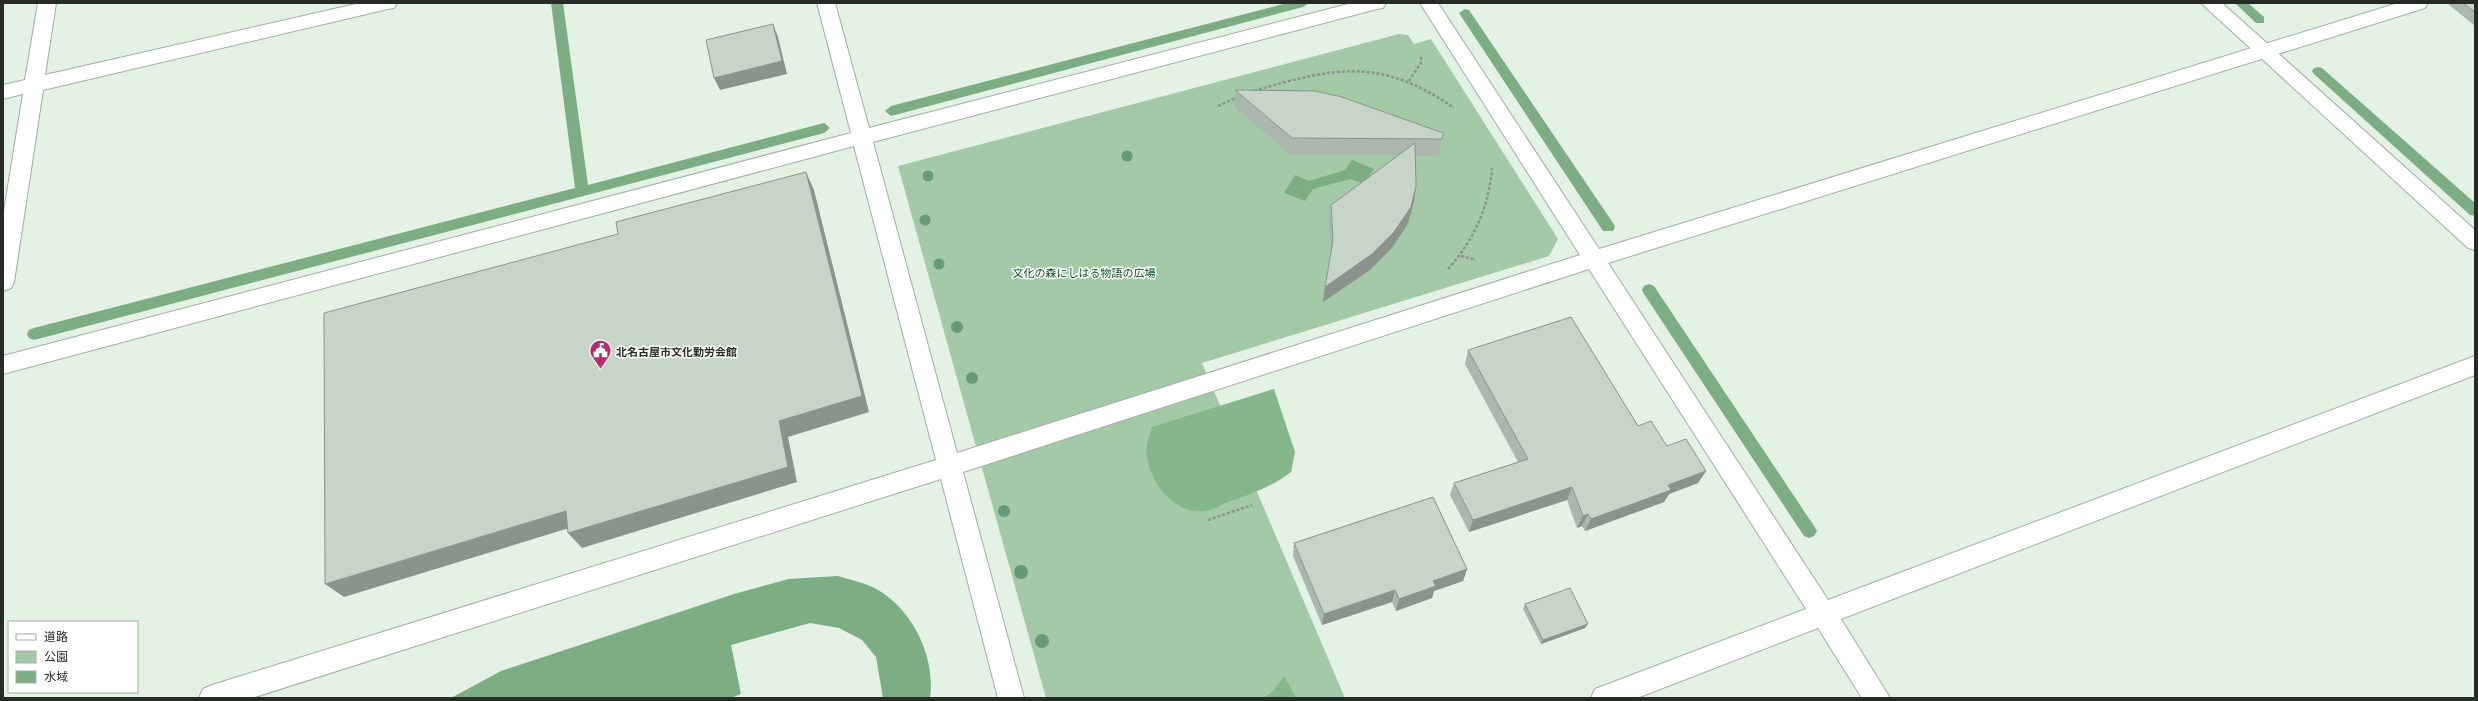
<svg xmlns="http://www.w3.org/2000/svg" width="2478" height="701" font-family="Lato,'Noto Sans JP',sans-serif">
	<rect width="100%" height="100%" fill="#e4f1e5"/>
	<path fill="#a3c9a7" d="M1399 34 1408 35 1414 44 1431 39 1558 239 1549 256 1202 363 1345 698H1046L898 166Z"/>
	<g fill="#86b68b">
		<path d="M1274 389 1295 452 1291 472C1272 487 1251 494 1228 502 1221 505 1213 510 1205 511 1172 516 1143 475 1147 445 1148 439 1151 433 1152 427Z"/>
		<path d="M1284 676 1296 698H1264L1273 691Z"/>
	</g>
	<g fill="#7dad83">
		<path d="M1352 160 1374 169 1364 184 1350 179 1313 189 1305 201 1284 193 1295 175 1309 181 1345 170Z"/>
		<path d="M838 576C850 580 867 583 878 590 913 610 936 658 930 698H883L876 657 862 640 839 628 810 623 731 645 741 694 731 698H451L501 671 734 594 789 579Z"/>
	</g>
	<g fill="none" stroke-linecap="round" stroke-linejoin="round">
		<g fill="#7dad83" fill-rule="evenodd">
			<path d="M551 3H563L588 185 824 123 830 128 824 133 34 340 29 338 27 334 29 330 34 328 575 188Z"/>
			<path d="M1287 3H1309L1303 7 891 116 885 111 891 106Z"/>
			<path d="M2235 3H2248L2264 17V23H2256Z"/>
			<path d="M1465 9 1469 10 1613 223 1615 227 1613 231H1603L1461 16 1459 13Z"/>
			<path d="M2318 67 2322 68 2475 203V216L2470 215 2314 74 2312 71 2314 68Z"/>
			<path d="M1649 284 1654 286 1814 526 1817 531 1814 536 1809 538 1804 536 1644 294 1642 290 1644 286Z"/>
		</g>
		<defs>
			<g id="street">
				<path d="M38 3H56L45 75 360 3H397L394 8 388 9 43 90 14 282 11 288 3 291V217L23 94 3 99V85L25 80Z"/>
				<path d="M817 3H835L869 128 1352 3H1386L1383 8 1377 9 873 142 957 453 1580 255 1420 3H1438L1599 249 2398 3H2428L2425 8 1608 263 1828 600 2475 356V375L1841 619 1890 698H1862L1818 628 1637 698H1591L1595 689 1806 609 1589 269 963 472 1024 698H998L941 479 252 698H199L203 689 212 685 936 460 854 146 3 374V356L851 133Z"/>
			</g>
			<path id="secondary" d="M2201 3H2222L2475 230V250L2468 248Z"/>
		</defs>
		<use href="#street" stroke="#a2aea3" stroke-width="2"/>
		<use href="#secondary" stroke="#a2aea3" stroke-width="2"/>
		<g stroke="#8a948b" stroke-width="2.5" stroke-dasharray="3 2" stroke-linecap="butt">
			<path d="M1409 81 1421 63V55"/>
			<path d="M1254 91C1335 67 1381 57 1454 108"/>
			<path d="M1218 106 1238 97"/>
			<path d="M1461 256 1476 260"/>
			<path d="M1448 269C1474 240 1489 207 1492 168"/>
			<path d="M1208 520 1252 505"/>
		</g>
		<use href="#street" fill="#fff" fill-rule="evenodd"/>
		<use href="#secondary" fill="#fff" fill-rule="evenodd"/>
	</g>
	<g fill="#689976">
		<circle cx="1127" cy="156" r="5.5"/>
		<circle cx="928" cy="176" r="5.5"/>
		<circle cx="925" cy="220" r="5.5"/>
		<circle cx="939" cy="264" r="5.5"/>
		<circle cx="957" cy="327" r="6"/>
		<circle cx="972" cy="378" r="6"/>
		<circle cx="1004" cy="511" r="6"/>
		<circle cx="1021" cy="572" r="7"/>
		<circle cx="1042" cy="641" r="7"/>
	</g>
	<g fill="#abb6ac">
		<path d="M2447 3H2475V26Z"/>
		<path d="M1235 90 1443 133 1439 156H1415L1414 202 1408 223 1392 248 1370 270 1323 302 1331 251 1329 221 1331 205 1398 155H1291L1235 107Z"/>
		<path d="M1468 350 1638 426 1667 446 1706 471 1698 483 1669 494 1664 502 1585 531 1582 526 1577 528 1567 500 1469 532 1450 495 1454 483 1518 462 1465 364Z"/>
		<path d="M1294 543 1467 569 1463 581 1434 591 1432 598 1396 611 1392 602 1322 625 1293 556Z"/>
		<path d="M1525 604 1585 628 1541 644 1523 609Z"/>
	</g>
	<g fill="#8b948c">
		<path d="M773 24 778 37 787 74 720 90 714 78Z"/>
		<path d="M806 172 814 190 869 412 788 437 797 482 582 548 568 533 779 421Z"/>
		<path d="M1416 186 1414 202 1408 223 1392 248 1370 270 1323 302 1325 287Z"/>
		<path d="M1706 471 1698 483 1669 494 1664 502 1585 531 1591 519 1668 485Z"/>
		<path d="M1572 487 1567 500 1469 532 1473 520Z"/>
		<path d="M566 511 579 525 344 597 325 584Z"/>
		<path d="M1588 514 1582 526 1577 528 1583 516Z"/>
		<path d="M1467 569 1463 581 1434 591 1432 598 1396 611 1399 599 1433 581Z"/>
		<path d="M1395 590 1392 602 1322 625 1324 614Z"/>
		<path d="M1588 624 1585 628 1541 644 1543 640Z"/>
	</g>
	<g fill="#c7d4c8" stroke="#8b948c">
		<path d="M2463 3H2475V12Z"/>
		<path d="M773 24 782 61 714 78 706 40Z"/>
		<path d="M1235 90 1315 91 1342 97 1443 133 1442 139 1292 138Z"/>
		<path d="M1415 143 1416 186 1411 207 1394 232 1372 254 1325 287 1333 241 1331 205Z"/>
		<path d="M806 172 862 396 779 421 788 467 568 533 566 511 325 584 324 313 618 234 616 222Z"/>
		<path d="M1571 317 1638 426 1651 421 1667 446 1686 439 1706 471 1668 485 1671 490 1591 519 1588 514 1583 516 1572 487 1473 520 1454 483 1528 459 1468 350Z"/>
		<path d="M1433 497 1467 569 1433 581 1436 586 1399 599 1395 590 1324 614 1294 543Z"/>
		<path d="M1570 588 1588 624 1543 640 1525 604Z"/>
	</g>
	<defs>
		<symbol id="civic-pin" viewBox="-11 -11 22 30"><path d="M0 17L-7.5 6A9.5 9.5 0 1 1 7.5 6Z" fill="#b72e6d" stroke="#fff"/><path d="M-.6-6.5H3V-4.5H.6V-3L4-1V1h2V6H-6V1h2V-1L-.6-3ZM-1.2 2.5V6h2.4V2.5Z" fill="#fff"/></symbol>
	</defs>
	<g fill-rule="evenodd">
		<use href="#civic-pin" x="588" y="338" width="25" height="34"/>
	</g>
	<g text-anchor="middle" dominant-baseline="central" stroke-width="3" stroke-linejoin="round" paint-order="stroke">
		<g font-size="11" fill="#02511b" stroke="#fff">
			<text x="1084" y="272">文化の森にしはる物語の広場</text>
		</g>
		<g font-size="11" font-weight="bold" fill="#262b26" stroke="#fff" text-anchor="start">
			<text x="616" y="351">北名古屋市文化勤労会館</text>
		</g>
	</g>
	<rect width="2478" height="701" fill="none" stroke="#262b26" stroke-width="8"/>
	<rect x="8" y="621" width="130" height="72" fill="#ffffff" stroke="#a8aaa8"/>
	<rect x="16" y="634" width="20" height="6" fill="#ffffff" stroke="#a8aaa8"/>
	<text x="44" y="641" font-size="12" fill="#262b26">道路</text>
	<rect x="16" y="651" width="20" height="12" fill="#a3c9a7" stroke="#a8aaa8"/>
	<text x="44" y="661" font-size="12" fill="#262b26">公園</text>
	<rect x="16" y="671" width="20" height="12" fill="#7dad83" stroke="#a8aaa8"/>
	<text x="44" y="681" font-size="12" fill="#262b26">水域</text>
</svg>
